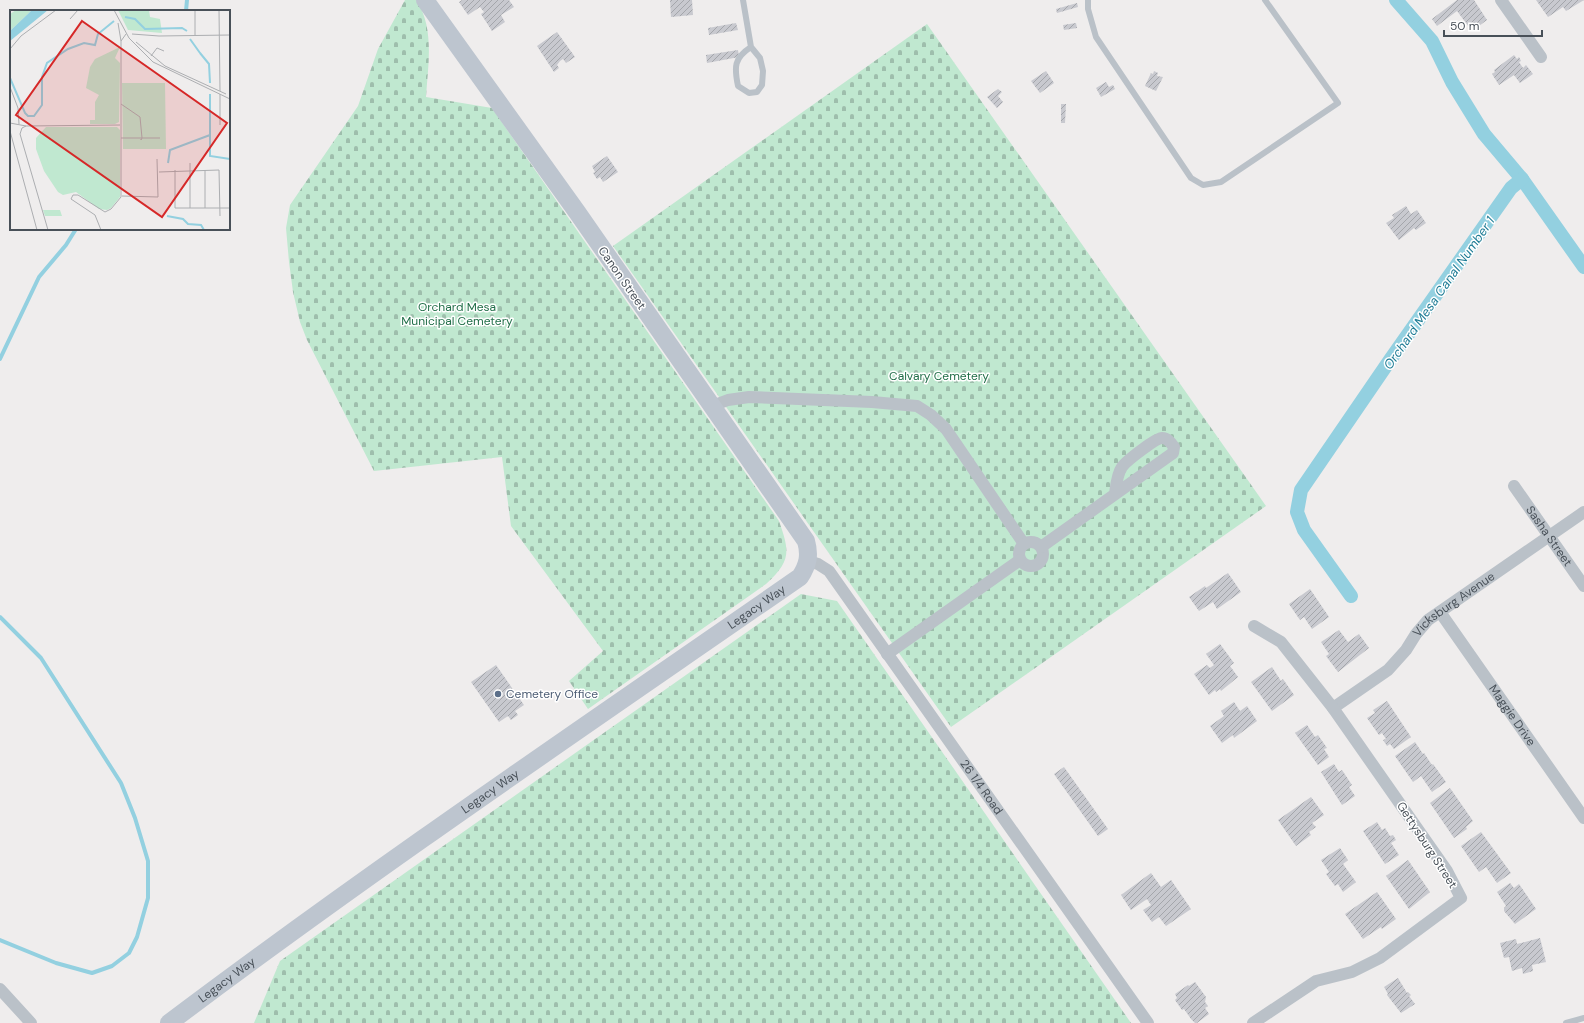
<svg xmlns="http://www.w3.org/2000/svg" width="1584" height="1023" font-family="'DM Sans',sans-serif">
	<defs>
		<pattern id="cemetery-stones" width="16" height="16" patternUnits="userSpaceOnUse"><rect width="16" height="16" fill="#c0e8d0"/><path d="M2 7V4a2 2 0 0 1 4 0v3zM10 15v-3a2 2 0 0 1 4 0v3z" fill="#9ebeac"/></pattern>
		<pattern id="building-hatch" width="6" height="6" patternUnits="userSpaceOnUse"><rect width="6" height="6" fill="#c8c9cf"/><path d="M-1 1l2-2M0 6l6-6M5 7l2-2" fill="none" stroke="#a4a6ab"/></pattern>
	</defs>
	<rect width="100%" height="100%" fill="#efeded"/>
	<g fill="url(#cemetery-stones)">
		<path d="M405 0H416C435 27 428 66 426 97L492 108 779 521C790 552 791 561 766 584L588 709 569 681 603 651 511 526 502 457 374 471 307 340 300 322 293 292 289 262 286 228 290 205 358 106 378 49Z"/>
		<path d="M927 24 1266 506 951 727 613 246Z"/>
		<path d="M801 594 837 601 1131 1023H254L280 961Z"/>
	</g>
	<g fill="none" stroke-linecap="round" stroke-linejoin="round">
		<g stroke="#93d0e0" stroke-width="4">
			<path d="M186 11 187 0"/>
			<path d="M0 359 39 277 66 245 76 229"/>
			<path d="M0 617 41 658 121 783 135 818 148 861V898L137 937 129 953 112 966 92 973 56 963 0 940"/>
		</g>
		<g stroke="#93d0e0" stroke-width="14">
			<path d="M1396 0 1432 41 1452 82 1484 134 1522 179 1584 267"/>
			<path d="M1351 596 1304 530 1297 512 1301 490 1390 360 1511 188 1522 179"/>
		</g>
	</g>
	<g fill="url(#building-hatch)">
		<path d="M462 0H509L514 7 501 15 505 22 492 31 481 14 484 12 480 7 468 15 459 2Z"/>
		<path d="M670 0H692L693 15 671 17Z"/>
		<path d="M1457 0H1474L1487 20 1472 31 1457 11 1437 26 1432 19Z"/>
		<path d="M1536 0H1584L1566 11 1563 7 1548 17Z"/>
		<path d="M1077 3 1078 7 1057 13 1056 9Z"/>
		<path d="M736 23 738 30 709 35 708 28Z"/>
		<path d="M1076 23 1077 28 1064 30 1063 25Z"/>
		<path d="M557 32 575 57 566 63 563 59 560 61 557 65 559 68 554 72 537 46Z"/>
		<path d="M738 50 739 57 707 63 706 55Z"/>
		<path d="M1514 55 1517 59 1519 57 1521 61 1519 62 1523 68 1526 65 1533 74 1520 83 1514 75 1499 85 1492 74 1495 72 1494 70Z"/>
		<path d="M1046 71 1054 83 1040 93 1031 81Z"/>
		<path d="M1154 71 1158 73 1157 76 1163 77 1156 91 1145 86 1151 73 1153 74Z"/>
		<path d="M1106 82 1109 87 1113 85 1115 89 1101 97 1096 88Z"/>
		<path d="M998 89 1002 92 998 96 1003 102 997 108 987 97Z"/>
		<path d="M1061 104H1066L1065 123H1061Z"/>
		<path d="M607 156 618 172 603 182 600 177 597 179 593 173 595 172 592 166Z"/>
		<path d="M1406 206 1411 214 1417 210 1426 223 1416 230 1414 228 1399 240 1386 223 1394 218 1392 215Z"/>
		<path d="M1228 573 1241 592 1217 609 1213 602 1199 611 1189 597 1205 586 1206 588Z"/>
		<path d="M1310 589 1329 617 1312 629 1304 617 1300 620 1289 604Z"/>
		<path d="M1339 630 1348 642 1359 634 1369 648 1338 672 1326 656 1329 654 1321 642Z"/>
		<path d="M1220 644 1234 663 1230 666 1238 677 1221 691 1220 689 1216 692 1215 690 1209 695 1194 674 1207 665 1210 668 1214 665 1206 654Z"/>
		<path d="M496 665 524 705 515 711 518 715 511 720 508 716 499 722 471 682Z"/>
		<path d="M1272 667 1281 681 1283 679 1294 695 1272 711 1251 682Z"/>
		<path d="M1387 701 1411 737 1394 749 1390 744 1387 746 1383 740 1386 739 1382 733 1379 735 1367 718 1375 713 1373 710Z"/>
		<path d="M1234 702 1240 711 1247 706 1257 721 1234 738 1233 735 1222 743 1210 726 1224 716 1221 711Z"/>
		<path d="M1307 725 1315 737 1318 735 1327 748 1324 749 1329 757 1318 765 1295 733Z"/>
		<path d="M1415 742 1423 754 1424 753 1432 765 1433 764 1446 782 1432 792 1421 776 1413 782 1395 756Z"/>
		<path d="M1334 764 1339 772 1342 770 1352 785 1349 787 1355 796 1342 805 1321 772Z"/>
		<path d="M1064 767 1108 829 1098 836 1054 774Z"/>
		<path d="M1450 788 1473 821 1466 827 1467 829 1454 838 1430 803Z"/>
		<path d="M1311 797 1324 815 1312 823 1316 827 1309 832 1311 835 1296 846 1278 820Z"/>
		<path d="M1377 822 1382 830 1385 828 1390 836 1393 835 1396 840 1391 843 1399 855 1385 864 1363 831Z"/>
		<path d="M1481 832 1511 873 1497 883 1486 867 1479 872 1461 846Z"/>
		<path d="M1340 848 1348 860 1343 864 1356 882 1343 892 1338 884 1335 886 1326 874 1329 872 1321 860Z"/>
		<path d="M1408 860 1430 892 1409 909 1386 876Z"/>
		<path d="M1151 873 1161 887 1171 880 1191 909 1166 926 1159 917 1152 922 1143 910 1151 905 1147 899 1131 910 1121 895Z"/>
		<path d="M1510 883 1514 888 1519 884 1536 909 1515 924 1504 911V908L1506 906 1497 892Z"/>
		<path d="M1377 892 1396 919 1382 929 1381 927 1363 939 1345 914Z"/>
		<path d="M1540 938 1546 962 1532 965 1533 971 1523 974 1522 968 1512 971 1509 957 1504 958 1500 943 1516 939 1517 944Z"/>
		<path d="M1398 978 1407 993 1408 992 1411 995 1409 996 1415 1004 1401 1013 1387 995 1388 994 1384 987Z"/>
		<path d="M1195 982 1206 997 1205 1002 1208 1006 1205 1008 1209 1014 1197 1023H1195L1191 1019 1184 1009 1182 1010 1175 1000 1177 998 1175 994 1188 985 1189 986Z"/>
	</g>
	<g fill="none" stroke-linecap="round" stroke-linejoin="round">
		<g stroke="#bac1c8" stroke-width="6">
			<path d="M743 0 751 47 760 58 763 71 762 85 757 92 749 93 738 86C734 67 734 58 751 47"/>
			<path d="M1088 0V9L1096 37 1191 178 1203 185 1221 182 1338 103 1265 0"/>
			<path d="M1566 1023 1584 1018"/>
		</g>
		<g stroke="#bac1c8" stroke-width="12">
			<path d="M1501 0 1541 57"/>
			<path d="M712 406 728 400 749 397 872 402 917 406 931 415 946 429 1024 544"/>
			<path id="s1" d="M1514 486 1584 586"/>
			<circle cx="1031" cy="554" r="12"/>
			<path d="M1041 547 1173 453 1174 447C1171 443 1168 438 1162 438 1156 438 1126 461 1122 467 1117 474 1116 486 1115 494"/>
			<path id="s2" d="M808 561 818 564 829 571 1148 1023"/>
			<path id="s3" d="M1440 612 1584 818"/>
			<path d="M887 654 1020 560"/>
			<path id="s4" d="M1333 708 1388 670 1406 650 1416 634 1428 620 1584 512"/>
			<path d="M0 989 31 1023"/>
			<path d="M1253 1023 1316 981 1352 972 1380 958 1461 898 1447 871 1333 708 1281 642 1254 626"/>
		</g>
		<path stroke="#bdc5cf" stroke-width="18" id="s5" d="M169 1023C375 868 588 724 800 577 808 565 810 555 806 541L577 212 425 0"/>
	</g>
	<circle fill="#5c6f8a" stroke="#fff" stroke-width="1.5" cx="498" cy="694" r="4"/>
	<g text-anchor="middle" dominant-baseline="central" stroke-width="3" stroke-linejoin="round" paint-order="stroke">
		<g font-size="12" fill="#485058" stroke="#fff">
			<text transform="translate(622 278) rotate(55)">Canon Street</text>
			<text stroke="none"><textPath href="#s1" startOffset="61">Sasha Street</textPath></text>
			<text stroke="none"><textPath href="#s4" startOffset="161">Vicksburg Avenue</textPath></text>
			<text stroke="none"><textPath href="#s5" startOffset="720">Legacy Way</textPath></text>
			<text stroke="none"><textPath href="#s3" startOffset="126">Maggie Drive</textPath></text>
			<text stroke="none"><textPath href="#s2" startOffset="288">26 1/4 Road</textPath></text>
			<text stroke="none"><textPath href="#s5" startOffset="396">Legacy Way</textPath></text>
			<text transform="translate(1427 845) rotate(57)">Gettysburg Street</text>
			<text stroke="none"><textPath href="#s5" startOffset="72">Legacy Way</textPath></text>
		</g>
		<g font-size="12" fill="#226f49" stroke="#fff">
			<text x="457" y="307">Orchard Mesa<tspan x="457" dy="14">Municipal Cemetery</tspan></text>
			<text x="939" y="376">Calvary Cemetery</text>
		</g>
		<g font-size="12" fill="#4e5e75" stroke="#fff" text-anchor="start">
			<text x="506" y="694">Cemetery Office</text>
		</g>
		<g font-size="13" font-style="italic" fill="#1e7c95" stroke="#fff">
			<text transform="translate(1439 293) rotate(-55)">Orchard Mesa Canal Number 1</text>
		</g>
	</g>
	<g transform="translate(10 10)">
		<rect width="220" height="220" fill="#efeded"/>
		<path d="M6 0H22L0 21V4Z" fill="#c0e8d0"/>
		<path d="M110 37 105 48 110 53 109 112 105 114H80V110H85V92L89 85 76 78 80 57 85 49ZM112 73H155L156 139H113ZM36 117H107L110 120V187L101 198 97 200 89 199 66 182 53 185 48 182 34 161 26 139V128ZM33 200H50L52 206H35Z" fill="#c0e8d0"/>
		<path d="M108 0H139L140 7 150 9 152 23 118 20Z" fill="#c0e8d0"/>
		<path d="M22 0H38L0 31V21Z" fill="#93d0e0"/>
		<path fill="none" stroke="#93d0e0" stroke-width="2" d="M115 7 125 9 135 19 172 18 177 21M180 29 190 43M190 43 199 54 200 73M0 68 15 103 18 106H24L32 95V67L37 53 58 39 74 33 85 35 88 24 104 11M200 84V146L220 149M158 153 160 140 200 125M157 206 173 209 178 214 191 215 194 220"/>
		<path fill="none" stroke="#acaeb1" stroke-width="1" d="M104 0 119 28 143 52 220 89M185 0V25M209 0 210 81M60 9 68 0M108 13 111 31M122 24 149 26 220 25M126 32 155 56 216 84M0 39 11 26 46 0M141 46 147 38 154 41M0 77 8 98 9 114M210 84V115M111 94 130 107 132 128 131 130V127M0 113 16 116 110 115M16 116 12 118 10 124 38 220M0 121 27 220M111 128H130M132 128H150M180 153V198M165 160V198H220M195 160V198M149 162 209 160 210 206M112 186 148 187 147 149M91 220 85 205 61 189 63 185H68L95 202 101 199 111 187V31L116 24"/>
		<path fill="#d62828" fill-opacity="0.15" stroke="#d62828" stroke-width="2" d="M72 11 217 113 152 207 6 105Z"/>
		<rect width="220" height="220" fill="none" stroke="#485058" stroke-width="2"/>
	</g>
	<path d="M1444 30v6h98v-6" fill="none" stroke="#485058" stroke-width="2"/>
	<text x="1450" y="30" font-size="12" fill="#485058" stroke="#ffffff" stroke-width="3" paint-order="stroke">50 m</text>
</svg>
